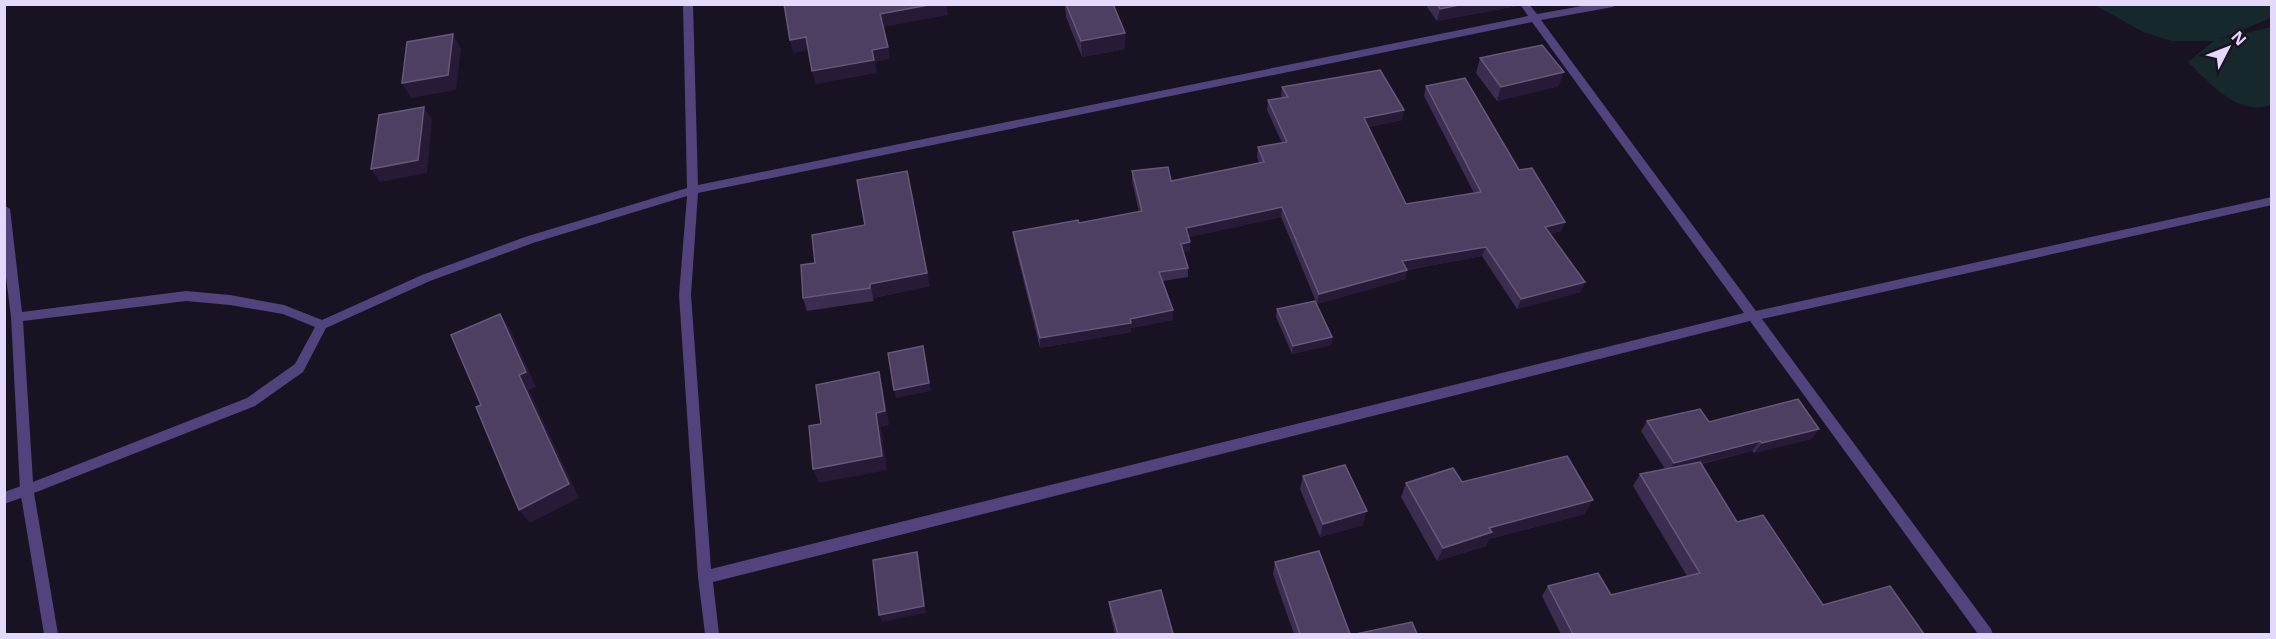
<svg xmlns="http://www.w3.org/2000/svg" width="2276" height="639" font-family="'Noto Sans',sans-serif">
	<rect width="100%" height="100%" fill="#191223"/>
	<path fill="#16282c" d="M2095 5H2271V18L2220 39 2271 27V105C2238 117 2210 83 2188 62L2214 41H2172L2143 32Z"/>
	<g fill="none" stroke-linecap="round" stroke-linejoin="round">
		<path fill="#52437c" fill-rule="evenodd" d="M27 484 32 486 34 490 32 494 4 504V492Z"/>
		<path fill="#52437c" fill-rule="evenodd" d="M683 4H693L698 185 1528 16 1520 4H1529L1537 14 1593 4H1617L1613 7 1541 20 1756 311 2272 197V205L1762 319 1991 629 1993 634H1978L1750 321 713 582 719 634H705L698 577 679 295 687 196 533 243 430 281 326 328 303 372 255 406 34 493 58 634H44L20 490 11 317 4 261V205L10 209 22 312 186 291 230 295 284 305 322 320 422 275 525 237 687 188ZM1532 22 1744 313 711 569 691 295 698 193ZM186 301 230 305 283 314 315 327 295 364 247 398 33 482 23 321Z"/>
	</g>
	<g fill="#3b2d4f">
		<path d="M1065 4H1113L1125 49 1082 57 1066 17Z"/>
		<path d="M1425 4H1517L1516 6 1437 21Z"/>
		<path d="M1480 58 1559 86 1497 101 1476 73Z"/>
		<path d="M1426 86 1519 170 1565 222 1561 231 1550 234 1581 292 1517 309 1482 256 1407 270 1405 279 1317 304 1281 217 1189 237 1190 242V251L1184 252 1188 268V277L1163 281 1173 320 1131 328V332L1040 348 1014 242 1013 232 1079 223 1139 212 1132 181V171L1171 181 1259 163 1257 157 1258 147 1282 143 1267 110 1268 100 1282 98 1281 96 1282 87 1402 120 1368 127 1406 204 1474 193 1424 96Z"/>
		<path d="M801 265 930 286 873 298 874 301 807 311 803 298Z"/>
		<path d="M1277 309 1332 337 1331 345 1292 354 1276 317Z"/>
		<path d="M1647 421 1709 422 1819 429 1811 439 1754 453 1752 451 1702 464 1737 522 1823 605 1924 634H1561L1542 596 1548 586 1611 595 1687 576 1633 486 1640 474 1665 469 1641 431Z"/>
		<path d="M1303 476 1363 525 1320 537 1300 489Z"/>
		<path d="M1462 482 1585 514 1489 539 1486 546 1437 561 1401 497 1406 483Z"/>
		<path d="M1275 562 1350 634H1294L1273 574Z"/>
		<path d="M1109 602 1173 634H1115L1110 612Z"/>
	</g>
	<g fill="#261a36">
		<path d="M934 4H946L948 15 883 27 880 14Z"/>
		<path d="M1464 4H1517L1516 6 1437 21 1440 9Z"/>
		<path d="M1125 33V49L1082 57 1081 41Z"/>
		<path d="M453 34 461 49 456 90 411 98 402 83Z"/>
		<path d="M806 37 810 50 793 53 790 40Z"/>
		<path d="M888 47 890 59 875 62 877 73 816 84 812 71 872 50Z"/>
		<path d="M1564 72 1559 86 1497 101 1501 87Z"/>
		<path d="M424 107 432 120 427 173 380 182 371 169Z"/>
		<path d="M1404 110 1402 120 1362 128 1364 118Z"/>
		<path d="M907 171 930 286 873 298 874 301 870 284Z"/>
		<path d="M1282 207 1281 217 1185 238 1186 228Z"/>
		<path d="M1565 222 1561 231 1541 236 1545 227Z"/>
		<path d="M1190 242V251L1181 253V244Z"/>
		<path d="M1486 247 1482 256 1400 271 1402 261Z"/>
		<path d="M1407 270 1405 279 1317 304 1319 294Z"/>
		<path d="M1585 282 1581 292 1517 309 1521 299Z"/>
		<path d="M1173 310V320L1131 328V332L1040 348V338L1130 319Z"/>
		<path d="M500 314 510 329 536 387 529 390 579 498 530 523 519 510V375Z"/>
		<path d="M1332 337 1331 345 1292 354 1293 346Z"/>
		<path d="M923 346 931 391 896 398 894 390Z"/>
		<path d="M879 372 883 387 889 425 881 427 887 470 819 483 813 469 876 413Z"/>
		<path d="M1819 429 1811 439 1754 453 1762 443Z"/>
		<path d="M1760 441 1752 451 1667 472 1674 463Z"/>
		<path d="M1593 500 1585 514 1489 539 1486 546 1437 561 1443 548 1489 528Z"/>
		<path d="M1367 511 1363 525 1320 537 1323 524Z"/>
		<path d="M917 552 919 559 926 613 882 622 879 615Z"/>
	</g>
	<g fill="#4d3f61" stroke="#655879" stroke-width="1.5">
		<path d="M784 4H934L880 14 888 47 872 50 874 60 812 71 806 37 790 40Z"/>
		<path d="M1066 4H1113L1125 33 1081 41Z"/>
		<path d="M1437 4H1464L1440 9Z"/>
		<path d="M453 34 448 75 402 83 407 42Z"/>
		<path d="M1542 45 1564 72 1501 87 1480 58Z"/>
		<path d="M1380 70 1404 110 1364 118 1406 204 1481 192 1426 86 1465 78 1519 170 1532 168 1565 222 1545 227 1585 282 1521 299 1486 247 1402 261 1407 270 1319 294 1282 207 1186 228 1190 242 1181 244 1188 268 1159 272 1173 310 1130 319 1131 323 1040 338 1013 232 1078 220 1079 223 1142 211 1132 171 1168 167 1171 181 1264 162 1258 147 1287 142 1268 100 1288 97 1282 87Z"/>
		<path d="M424 107 418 160 371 169 379 115Z"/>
		<path d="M907 171 927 273 870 284V288L803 298 801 265 815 263 812 235 865 225 857 180Z"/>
		<path d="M1315 301 1332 337 1293 346 1277 309Z"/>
		<path d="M500 314 526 372 519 375 569 484 519 510 476 407 481 405 451 335Z"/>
		<path d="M923 346 929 383 894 390 888 353Z"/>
		<path d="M879 372 885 411 876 413 882 456 813 469 809 426 821 424 816 385Z"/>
		<path d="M1798 399 1819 429 1762 443 1760 441 1674 463 1647 421 1700 409 1709 422Z"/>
		<path d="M1567 456 1593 500 1489 528 1492 532 1443 548 1406 483 1453 468 1462 482Z"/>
		<path d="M1700 462 1737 522 1763 515 1823 605 1890 586 1924 634H1573L1548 586 1598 573 1611 595 1700 573 1640 474Z"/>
		<path d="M1345 465 1367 511 1323 524 1303 476Z"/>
		<path d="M1319 551 1350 634H1300L1275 562Z"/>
		<path d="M917 552 924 606 879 615 873 560Z"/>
		<path d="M1161 590 1173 634H1118L1109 602Z"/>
		<path d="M1412 622 1417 634H1356Z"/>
	</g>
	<rect width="2276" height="639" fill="none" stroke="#e4d9fa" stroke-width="12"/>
	<g transform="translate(2228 48) rotate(48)" stroke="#191223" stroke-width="4.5" paint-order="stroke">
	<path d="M0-4.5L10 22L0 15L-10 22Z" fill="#e4d9fa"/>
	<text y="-9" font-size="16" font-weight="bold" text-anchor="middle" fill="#e4d9fa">N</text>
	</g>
</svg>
